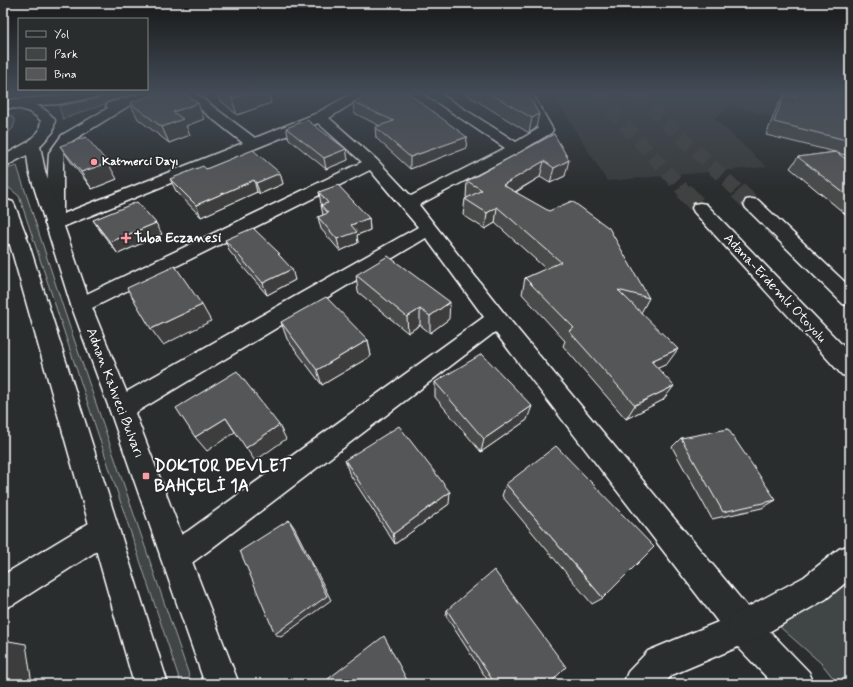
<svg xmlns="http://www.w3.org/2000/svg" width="853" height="687" font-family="Mynerve,sans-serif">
	<rect width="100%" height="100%" fill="#2a2d2e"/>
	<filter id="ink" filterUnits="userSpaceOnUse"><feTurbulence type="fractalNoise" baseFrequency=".025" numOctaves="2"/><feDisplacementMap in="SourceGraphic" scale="8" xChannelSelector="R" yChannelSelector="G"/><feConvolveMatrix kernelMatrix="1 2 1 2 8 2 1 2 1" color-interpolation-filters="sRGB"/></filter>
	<g filter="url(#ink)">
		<g fill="#373a3b">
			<path d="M552 93H740L730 106 714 118 767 167 607 181Z"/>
			<path d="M742 93H850V137L732 106Z"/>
		</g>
		<g fill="#414445" stroke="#a0a2a2">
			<path d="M124 93H141L110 102 63 119 59 106Z"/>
			<path d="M3 111 12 116 15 121 13 128 3 138Z"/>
			<path d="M17 166 64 310 192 684H181L19 196 3 183V170Z"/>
			<path d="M850 578V684H838L822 664 780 627Z"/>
		</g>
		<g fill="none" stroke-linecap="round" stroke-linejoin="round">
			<g stroke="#3f4243" stroke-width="14" stroke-dasharray="14 7" stroke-linecap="butt">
				<path d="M596 93 685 192"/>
				<path d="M635 93 739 192"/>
			</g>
			<g stroke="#3f4243" stroke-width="18" stroke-dasharray="18 10" stroke-linecap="butt">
				<path d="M684 191 700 208"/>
				<path d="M738 191 752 204"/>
			</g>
			<defs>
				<g id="street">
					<path d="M180 93H195L255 138 315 114 353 93H369L329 118 377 160 411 196 505 148 423 93H439L516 142 538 129 519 93H532L553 130 551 133 521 151 419 205 504 313 755 616 809 672 814 684H773L738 647 672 675 664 684H623L628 672 648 651 718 622 495 332 208 551 186 567 175 571 164 567 160 556 164 545 188 531 484 317 426 238 130 416 121 419 112 416 109 408 112 400 418 227 370 170 88 310 81 313 74 310 71 305 74 300 362 162 318 123 60 228 54 230 48 228 45 224 48 220 243 143Z"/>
					<path d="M17 229 23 231 26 235 23 239 3 246V234Z"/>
					<path d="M104 516 114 520 118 530 114 540 14 604 3 609V575L94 520Z"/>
				</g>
				<g id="secondary">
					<path d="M74 93H104L102 96 98 97 59 104 3 107V101L5 100 59 96Z"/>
					<path d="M143 93H164L162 96 130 105 72 141 63 153V224L60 228 54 230 48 228 45 224 49 153 62 135 108 108 106 106 108 103Z"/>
				</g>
				<g id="primary">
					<path d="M3 100C23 100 43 103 55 120L53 132 40 146 45 171 91 305 133 408 239 684H205L109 408 71 305 29 171 27 155 8 165 3 167V156L28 142 39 131 41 121C31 109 18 108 3 108Z"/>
					<path d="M3 199 13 202 15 206 26 235 168 684H134L3 220Z"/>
					<path d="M850 545V579L826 599 755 640 743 644 731 640 727 628 731 616 804 577 839 549Z"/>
				</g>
				<g id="highway">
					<path d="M752 199 758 200 850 287V306L843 304 746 208 744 204 746 200Z"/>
					<path d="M700 203 706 204 850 353V377L842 375 694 212 692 208 694 204Z"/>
				</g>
			</defs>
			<use href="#street" stroke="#fff" stroke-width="3"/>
			<use href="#secondary" stroke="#fff" stroke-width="3"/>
			<use href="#primary" stroke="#fff" stroke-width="3"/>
			<use href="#highway" stroke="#fff" stroke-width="3"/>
			<use href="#street" fill="#2a2d2e" fill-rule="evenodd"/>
			<use href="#secondary" fill="#2a2d2e" fill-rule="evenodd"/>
			<use href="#primary" fill="#2a2d2e" fill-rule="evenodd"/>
			<use href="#highway" fill="#2a2d2e" fill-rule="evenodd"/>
		</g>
		<g fill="#494b4c" stroke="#fff">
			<path d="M216 93H269L271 103 237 115 218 98Z"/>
			<path d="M464 93H527L536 128 529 133Z"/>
			<path d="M796 93H823L827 94V93H843L850 95V156L837 153 850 162V218L790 168 798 157 835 152 766 135 777 107 784 95 794 97Z"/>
			<path d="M353 102 467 137 466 148 410 169 376 138 375 127 380 126 354 113Z"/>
			<path d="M130 103 204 119 186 126 190 135 169 143 138 119Z"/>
			<path d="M286 128 346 149 348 160 326 169 289 139Z"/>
			<path d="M554 134 565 176 550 183 540 177 516 192 649 298 641 313 667 364 657 368 663 400 626 419 563 346 565 341 522 294 525 278 546 269 495 223 485 229 463 215 465 199 468 198 466 197 467 181Z"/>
			<path d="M60 146 117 179 92 189 71 162Z"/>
			<path d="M206 169 280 173 283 184 260 194 257 192 201 217 176 191 170 179Z"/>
			<path d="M319 192 369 218 370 230 357 235 358 243 340 251 321 229 318 217 323 215 321 205H322L321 204Z"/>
			<path d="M93 220 162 234 118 254 101 232Z"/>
			<path d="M225 240 281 257 295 280 267 295 230 252Z"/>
			<path d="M356 275 449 319 430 333 420 325 408 333 358 292Z"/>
			<path d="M281 322 368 340 371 356 322 385 287 339Z"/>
			<path d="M435 382 527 420 481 452 435 397Z"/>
			<path d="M681 438 776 500 762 508 712 519 672 447Z"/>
			<path d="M345 460 449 504 395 544 349 473Z"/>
			<path d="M506 484 603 598 592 604 502 496Z"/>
			<path d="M447 610 549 684H490L446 616Z"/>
		</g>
		<g fill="#3c3d3e" stroke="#fff">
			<path d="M249 93H269L271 103 237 115 232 99Z"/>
			<path d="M198 103 204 119 186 126 190 135 169 143 162 127 173 112Z"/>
			<path d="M539 114 536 128 529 133 532 118Z"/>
			<path d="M467 137 466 148 410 169V157Z"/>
			<path d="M346 149 348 160 326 169 324 158Z"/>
			<path d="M569 160 565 176 550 183 554 168Z"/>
			<path d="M544 161 540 177 501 200 503 185Z"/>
			<path d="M108 163 117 179 92 189 81 172Z"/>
			<path d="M280 173 283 184 260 194 256 183Z"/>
			<path d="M254 180 257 192 201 217 196 205Z"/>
			<path d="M497 207 495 223 485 229 487 213Z"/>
			<path d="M369 218 370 230 357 235 358 243 340 251 337 239 351 225Z"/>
			<path d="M156 223 162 234 118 254 110 242Z"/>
			<path d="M292 269 295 280 267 295 263 283Z"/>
			<path d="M450 302 449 319 430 333V316Z"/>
			<path d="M202 305 211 321 163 345 151 329Z"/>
			<path d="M420 309V325L408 333 407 317Z"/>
			<path d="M368 340 371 356 322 385 317 370Z"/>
			<path d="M678 349 667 364 641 376 651 361Z"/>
			<path d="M674 386 663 400 626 419 635 405Z"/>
			<path d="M532 406 527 420 481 452 484 439Z"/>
			<path d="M226 418 235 432 207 451 195 437Z"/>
			<path d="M279 425 286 439 255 461 246 448Z"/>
			<path d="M450 492 449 504 395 544 393 534Z"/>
			<path d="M289 520 294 527 331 600 281 637 275 634Z"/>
			<path d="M3 640 26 644 32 684H3Z"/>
		</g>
		<g fill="#555758" stroke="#fff">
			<path d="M158 93H184L198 103 173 112 183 119 162 127 130 103Z"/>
			<path d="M226 93H249L232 99Z"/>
			<path d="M372 93H408L467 137 410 157 375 127 394 121 353 102Z"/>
			<path d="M489 93H527L539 114 532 118Z"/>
			<path d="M797 93H823L828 94V93H843L850 95V141L774 122 784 95 796 97Z"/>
			<path d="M307 120 346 149 324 158 286 128Z"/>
			<path d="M554 134 569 160 554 168 544 161 503 185 549 211 572 201 609 228 649 298 618 290 678 349 651 361 674 386 635 405 569 331 574 328 525 278 561 262 497 207 487 213 465 199 482 190 467 181Z"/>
			<path d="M86 137 108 163 81 172 60 146Z"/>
			<path d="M253 150 280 173 256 183 254 180 196 205 170 179 203 166 206 169Z"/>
			<path d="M836 152 850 162V198L798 157Z"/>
			<path d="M338 185 369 218 351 225 357 232 337 239 318 217 328 213 321 205 328 203 319 192Z"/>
			<path d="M137 202 156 223 110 242 93 220Z"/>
			<path d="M253 228 280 254H278L292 269 263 283 225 240Z"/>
			<path d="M388 256 450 302 430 316 420 309 407 317 356 275Z"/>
			<path d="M175 266 202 305 151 329 127 288Z"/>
			<path d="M326 297 368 340 317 370 281 322Z"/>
			<path d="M482 354 532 406 484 439 435 382Z"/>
			<path d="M237 371 279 425 246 448 226 418 195 437 176 408Z"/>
			<path d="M399 426 450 492 393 534 345 460Z"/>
			<path d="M728 429 776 500 723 512 681 438Z"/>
			<path d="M556 446 654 547 603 598 506 484Z"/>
			<path d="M289 520 327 596 275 634 240 551Z"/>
			<path d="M494 570 566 667 549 684H495L447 610Z"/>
			<path d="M384 636 409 684H331L328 679Z"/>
		</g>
	</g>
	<linearGradient id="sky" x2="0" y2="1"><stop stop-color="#171919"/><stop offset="0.49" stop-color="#444c57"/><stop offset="1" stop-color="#444c57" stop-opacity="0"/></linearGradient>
	<rect width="853" height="190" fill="url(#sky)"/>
	<g fill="#ff9aa2" stroke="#2a2d2e" stroke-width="1.5">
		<circle cx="94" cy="162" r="4"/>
		<path d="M124 232h4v4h4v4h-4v4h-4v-4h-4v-4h4z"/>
		<rect x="142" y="472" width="8" height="8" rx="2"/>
	</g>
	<g text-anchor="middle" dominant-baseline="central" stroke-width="3.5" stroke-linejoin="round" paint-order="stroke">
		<g font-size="12" font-weight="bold" fill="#fff" stroke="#2a2d2e" text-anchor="start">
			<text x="102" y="162">Katmerci Dayı</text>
		</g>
		<g font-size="14" font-weight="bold" fill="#fff" stroke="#2a2d2e" text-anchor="start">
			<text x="134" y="238">Tuba Eczanesi</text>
		</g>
		<g font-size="14" fill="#fff" stroke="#2a2d2e">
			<text transform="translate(775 288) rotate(47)">Adana-Erdemli Otoyolu</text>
			<text transform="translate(115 393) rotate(69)">Adnan Kahveci Bulvarı</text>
		</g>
		<g font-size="17" font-weight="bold" fill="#fff" stroke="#2a2d2e" text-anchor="start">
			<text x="154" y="466">DOKTOR DEVLET<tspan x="154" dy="20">BAHÇELİ 1A</tspan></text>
		</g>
	</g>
	<rect width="853" height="687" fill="none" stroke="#2a2d2e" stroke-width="16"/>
	<rect x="8" y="8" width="837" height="671" fill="none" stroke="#fff" stroke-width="1.5" filter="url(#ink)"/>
	<rect x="18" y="18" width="130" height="72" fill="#2a2d2e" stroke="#7f8182"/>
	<rect x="26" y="31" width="20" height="6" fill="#2a2d2e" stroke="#7f8182"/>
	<text x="54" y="38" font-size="12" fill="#ffffff">Yol</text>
	<rect x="26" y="48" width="20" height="12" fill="#414445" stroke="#7f8182"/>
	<text x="54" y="58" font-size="12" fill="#ffffff">Park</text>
	<rect x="26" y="68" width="20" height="12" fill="#555758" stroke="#7f8182"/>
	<text x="54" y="78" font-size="12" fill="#ffffff">Bina</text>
</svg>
